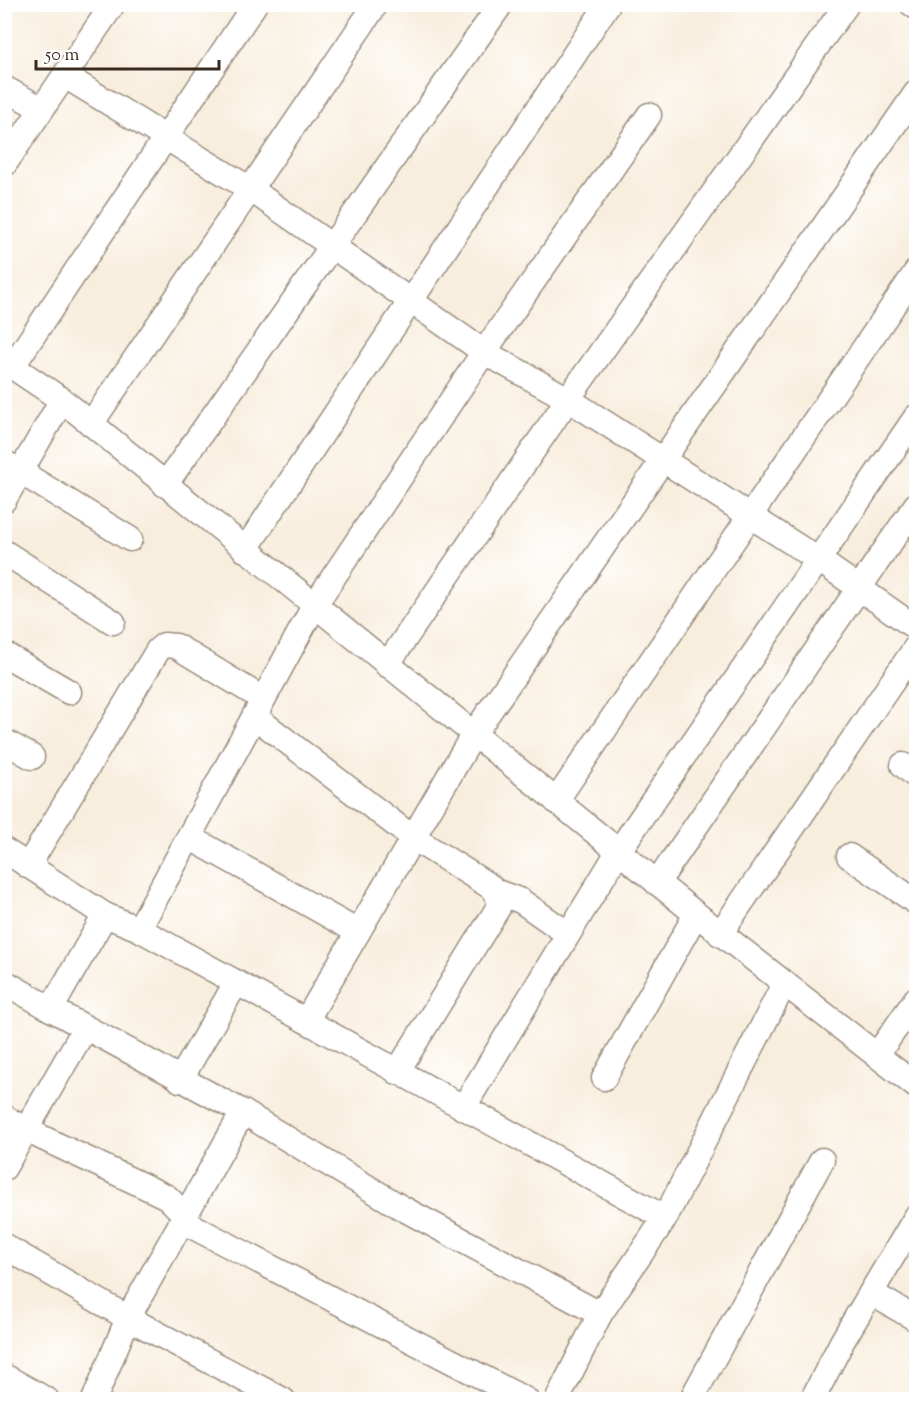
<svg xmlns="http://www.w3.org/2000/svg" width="921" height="1404" font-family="'Sorts Mill Goudy',serif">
	<rect width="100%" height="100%" fill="#fff"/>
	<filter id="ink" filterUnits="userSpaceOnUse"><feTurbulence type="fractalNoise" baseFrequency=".0167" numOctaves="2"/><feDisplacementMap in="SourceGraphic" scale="12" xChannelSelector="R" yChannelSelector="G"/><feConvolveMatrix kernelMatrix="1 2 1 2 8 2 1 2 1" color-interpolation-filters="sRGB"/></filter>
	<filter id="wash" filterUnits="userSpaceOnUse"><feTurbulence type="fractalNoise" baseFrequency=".008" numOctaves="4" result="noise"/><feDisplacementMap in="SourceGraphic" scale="24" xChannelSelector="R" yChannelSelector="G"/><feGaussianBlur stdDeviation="1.35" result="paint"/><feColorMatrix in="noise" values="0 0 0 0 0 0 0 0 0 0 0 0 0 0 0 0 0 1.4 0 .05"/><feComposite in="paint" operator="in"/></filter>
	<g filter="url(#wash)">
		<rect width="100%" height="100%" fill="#f8eede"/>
	</g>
	<g filter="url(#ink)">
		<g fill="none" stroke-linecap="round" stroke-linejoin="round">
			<defs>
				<g id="street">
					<path d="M912 4 916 7"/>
					<path d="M65 76 250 189 484 352 568 399 819 560 916 628"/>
					<path d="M4 88 42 109"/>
					<path d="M4 165 113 4"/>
					<path d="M4 361 62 400 696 914 916 1086"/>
					<path d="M12 367 255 4"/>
					<path d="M91 424 376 4"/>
					<path d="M4 462 130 539"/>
					<path d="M165 485 501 4"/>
					<path d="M4 500 62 400"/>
					<path d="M245 550 608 4"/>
					<path d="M4 552 113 622"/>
					<path d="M4 654 69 692"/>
					<path d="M387 665 568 399 847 4"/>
					<path d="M254 716 413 838 491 887 500 899 498 908 397 1072"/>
					<path d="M4 741 32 757"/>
					<path d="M903 765 916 776"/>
					<path d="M556 801 916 272"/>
					<path d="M189 837 358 932"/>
					<path d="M4 850 105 915"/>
					<path d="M849 856 916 902"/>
					<path d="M28 866 158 650 164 645 176 646 263 699"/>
					<path d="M657 883 916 505"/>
					<path d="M497 892 521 901 568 934"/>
					<path d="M139 929 665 1218 600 1314"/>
					<path d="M720 934 916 647"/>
					<path d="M4 982 51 1009"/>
					<path d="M306 1021 473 735 916 93"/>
					<path d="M877 1055 916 999"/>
					<path d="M604 1078 696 914"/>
					<path d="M180 1080 236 983"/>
					<path d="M463 1108 618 852 916 417"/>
					<path d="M243 1112 128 1318 283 1400"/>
					<path d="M4 1117 28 1131 167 1197 185 1215"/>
					<path d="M4 1168 85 1028"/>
					<path d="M665 1218 784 984"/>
					<path d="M182 1221 526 1400"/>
					<path d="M4 1246 128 1318 94 1400"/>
					<path d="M871 1293 916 1319"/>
					<path d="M4 1376 47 1400"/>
					<path d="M557 1400 600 1314 402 1208 243 1112 51 1009 105 915 139 929 314 606 484 352 649 115"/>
					<path d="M691 1400 822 1160"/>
					<path d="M812 1400 843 1340 916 1217"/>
				</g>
			</defs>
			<use href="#street" stroke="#9a8c7e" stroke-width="27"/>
			<use href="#street" stroke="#fff" stroke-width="24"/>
		</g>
	</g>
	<rect width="921" height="1404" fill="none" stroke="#fff" stroke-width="24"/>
	<path d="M36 60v9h183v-9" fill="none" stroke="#3b2a1e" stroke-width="3"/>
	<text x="45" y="60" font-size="18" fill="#3b2a1e" stroke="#ffffff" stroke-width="4.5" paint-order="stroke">50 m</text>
</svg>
